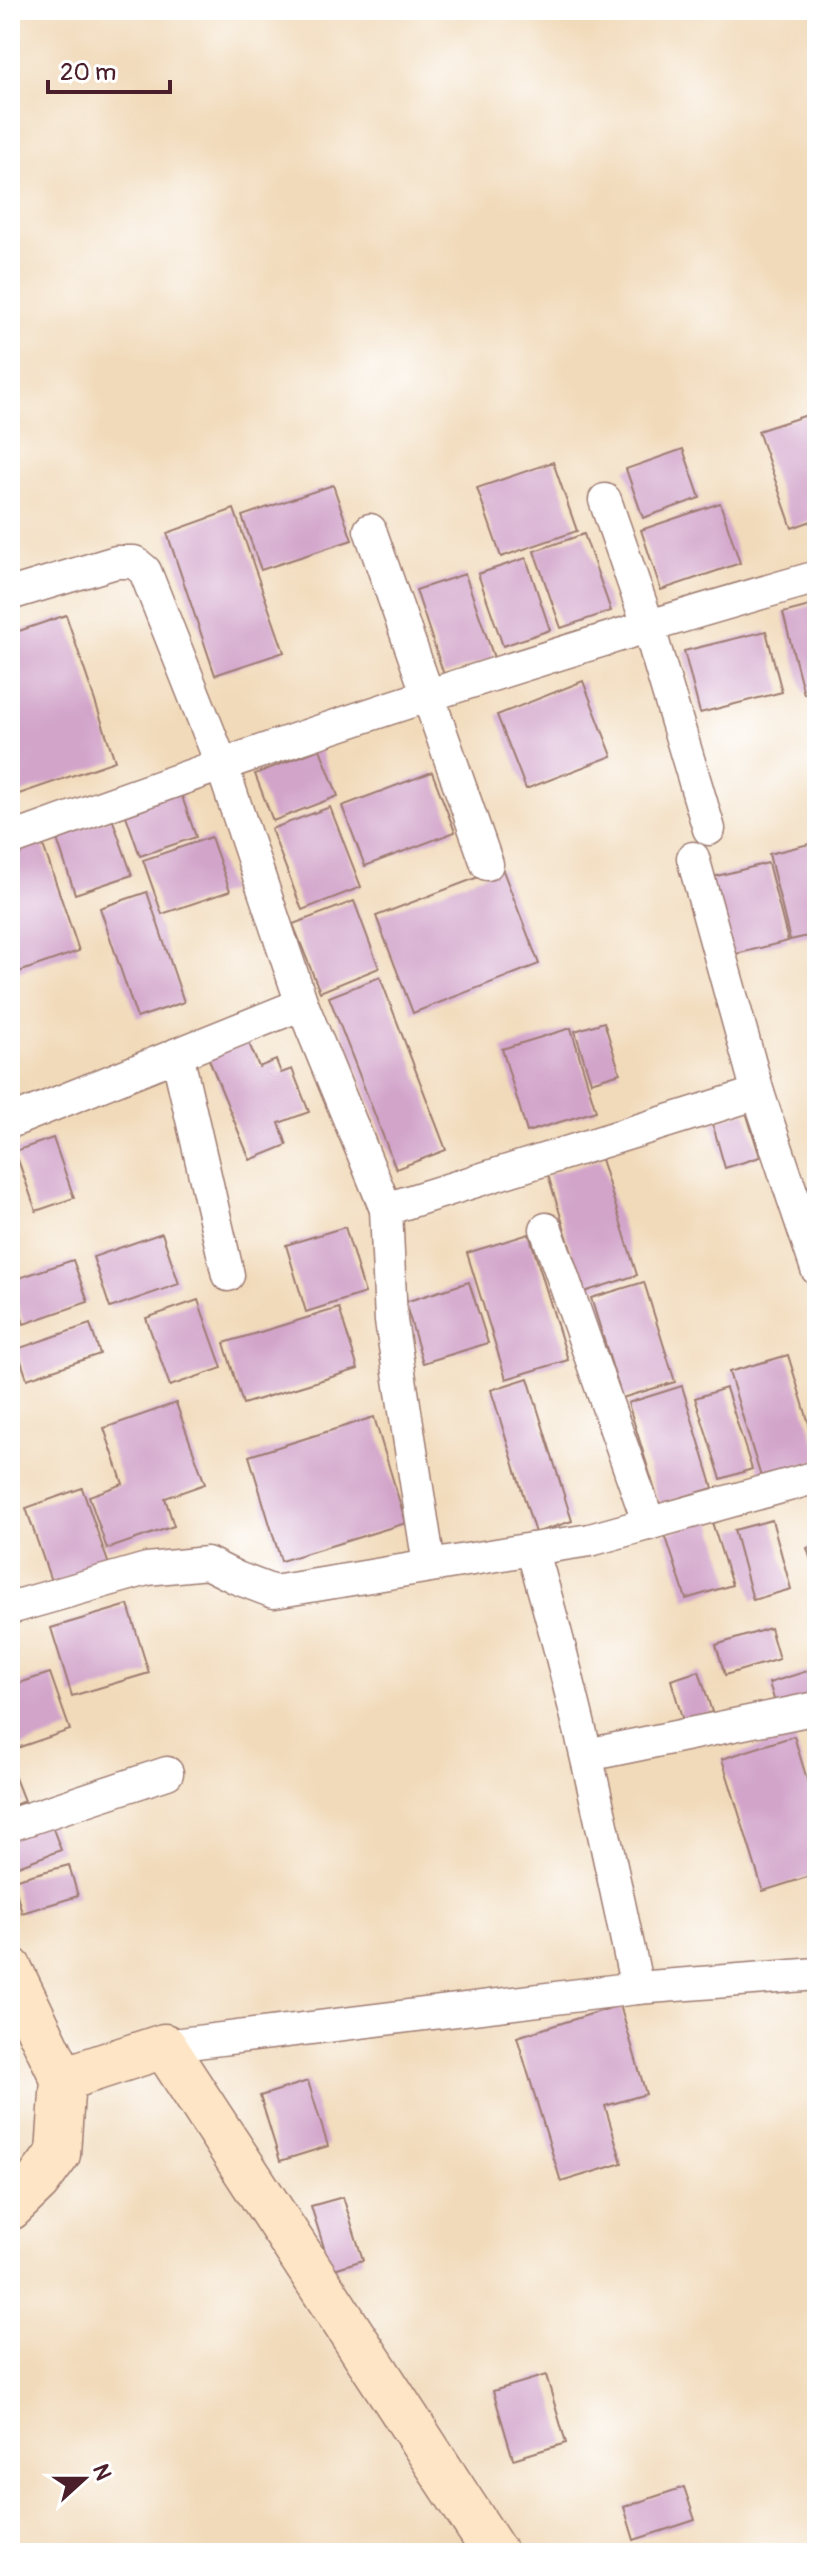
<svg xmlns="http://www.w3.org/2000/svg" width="827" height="2563" font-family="Pangolin,sans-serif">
	<rect width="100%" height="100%" fill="#fff"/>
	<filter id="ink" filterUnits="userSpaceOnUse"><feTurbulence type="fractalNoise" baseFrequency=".0125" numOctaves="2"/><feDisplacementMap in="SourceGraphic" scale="16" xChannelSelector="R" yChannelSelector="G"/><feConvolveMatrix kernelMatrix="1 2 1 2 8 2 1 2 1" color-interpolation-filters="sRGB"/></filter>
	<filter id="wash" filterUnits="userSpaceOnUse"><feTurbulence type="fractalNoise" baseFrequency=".006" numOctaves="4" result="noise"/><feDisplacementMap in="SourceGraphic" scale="32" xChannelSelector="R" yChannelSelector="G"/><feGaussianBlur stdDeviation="1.8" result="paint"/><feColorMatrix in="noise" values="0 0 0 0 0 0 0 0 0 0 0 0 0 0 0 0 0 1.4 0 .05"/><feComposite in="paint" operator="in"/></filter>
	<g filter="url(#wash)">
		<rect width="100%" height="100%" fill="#f1daba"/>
		<g id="blocks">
			<g fill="#d2a4ca">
				<path d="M807 415 817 446V519L792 528 758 431Z"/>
				<path d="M683 449 700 498 643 518 626 469Z"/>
				<path d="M553 462 577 531 501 557 477 488Z"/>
				<path d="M333 485 352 540 261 570 242 516Z"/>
				<path d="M720 503 740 563 661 590 641 530Z"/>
				<path d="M234 509 284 652 215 675 167 533Z"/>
				<path d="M584 534 611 611 561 628 534 551Z"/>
				<path d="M526 558 550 630 503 646 478 574Z"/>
				<path d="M465 574 494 658 444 675 416 590Z"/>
				<path d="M817 604V690L804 694 783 613Z"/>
				<path d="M66 615 115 761 19 794 10 769V634Z"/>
				<path d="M766 631 782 692 700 713 684 651Z"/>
				<path d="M583 681 612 756 526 789 497 715Z"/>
				<path d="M320 749 338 796 273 821 255 774Z"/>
				<path d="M432 772 455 832 365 866 342 806Z"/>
				<path d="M178 785 196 837 140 856 122 804Z"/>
				<path d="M330 807 361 887 302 910 271 829Z"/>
				<path d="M112 818 132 875 75 894 56 836Z"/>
				<path d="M211 837 230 891 162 914 143 860Z"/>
				<path d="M41 839 79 951 10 975V850Z"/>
				<path d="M817 842V934L790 940 769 854Z"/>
				<path d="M768 863 788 941 728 956 709 878Z"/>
				<path d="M502 868 539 964 413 1013 376 916Z"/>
				<path d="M147 892 184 1002 137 1018 100 908Z"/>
				<path d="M354 901 379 968 320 992 293 924Z"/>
				<path d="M380 977 446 1150 396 1169 329 997Z"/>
				<path d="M604 1022 620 1073 591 1082 575 1031Z"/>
				<path d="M571 1028 596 1111 527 1132 502 1049Z"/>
				<path d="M248 1041 259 1067 276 1060 281 1073 292 1069 309 1112 279 1123 287 1145 250 1160 208 1057Z"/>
				<path d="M746 1112 760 1157 725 1168 712 1122Z"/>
				<path d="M53 1138 74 1198 36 1211 15 1151Z"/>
				<path d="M601 1159 637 1275 584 1292 548 1175Z"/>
				<path d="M817 1184V1222L805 1187Z"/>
				<path d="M345 1227 365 1293 306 1312 286 1245Z"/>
				<path d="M162 1233 179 1284 110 1308 93 1257Z"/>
				<path d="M529 1234 568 1360 506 1379 467 1253Z"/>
				<path d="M73 1260 88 1302 24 1324 10 1281Z"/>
				<path d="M469 1282 488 1343 423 1363 405 1302Z"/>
				<path d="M644 1282 675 1382 622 1398 591 1298Z"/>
				<path d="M198 1300 222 1368 170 1386 146 1318Z"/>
				<path d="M339 1308 358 1369 243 1404 224 1343Z"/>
				<path d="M90 1324 100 1354 27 1379 17 1349Z"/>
				<path d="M788 1355 817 1450V1460L761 1477 729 1372Z"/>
				<path d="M528 1378 572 1521 535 1533 491 1390Z"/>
				<path d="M682 1386 713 1488 659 1504 628 1403Z"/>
				<path d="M726 1388 752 1469 721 1479 695 1398Z"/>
				<path d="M176 1403 205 1484 165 1498 174 1526 107 1549 89 1496 123 1484 104 1428Z"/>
				<path d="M374 1417 406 1523 281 1561 249 1456Z"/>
				<path d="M82 1488 109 1565 52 1584 26 1508Z"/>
				<path d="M711 1519 732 1585 686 1599 665 1534Z"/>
				<path d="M772 1520 791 1589 753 1600 734 1530Z"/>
				<path d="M817 1544V1576H816L807 1548Z"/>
				<path d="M128 1605 149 1673 72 1696 51 1628Z"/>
				<path d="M770 1628 779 1659 725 1675 716 1645Z"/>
				<path d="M817 1668V1700L778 1712 769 1683Z"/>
				<path d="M699 1671 712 1712 683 1721 671 1680Z"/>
				<path d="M50 1673 70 1730 11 1750 10 1686Z"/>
				<path d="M794 1736 817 1813V1874L763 1891 722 1759Z"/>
				<path d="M10 1765 24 1801 10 1807Z"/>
				<path d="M50 1821 61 1850 10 1869V1836Z"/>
				<path d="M69 1865 78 1896 22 1913 13 1880Z"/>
				<path d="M620 2005 646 2094 605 2106 622 2163 561 2182 517 2037Z"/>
				<path d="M308 2081 328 2146 280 2161 260 2096Z"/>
				<path d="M343 2197 363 2260 331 2270 311 2206Z"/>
				<path d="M546 2375 566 2443 513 2459 493 2391Z"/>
				<path d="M684 2487 695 2520 634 2540 624 2507Z"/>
			</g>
		</g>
	</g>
	<g filter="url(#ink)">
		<use href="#blocks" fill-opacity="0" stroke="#9e7c72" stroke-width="2"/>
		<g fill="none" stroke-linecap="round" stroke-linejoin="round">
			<defs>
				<g id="street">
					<path d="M605 500 648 625 709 829"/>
					<path d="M370 530 487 864"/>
					<path d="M10 594 116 562H134L145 571 221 763 302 1004 386 1209"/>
					<path d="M10 840C276 743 545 654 817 577"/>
					<path d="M177 1054 228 1275"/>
					<path d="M758 1093 817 1269"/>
					<path d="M10 1122 302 1004"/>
					<path d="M546 1229 649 1524"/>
					<path d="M429 1565 391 1321 386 1209 758 1093 693 858"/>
					<path d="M10 1608 147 1569 207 1563 237 1578 274 1592 532 1549"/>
					<path d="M587 1755 817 1708"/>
					<path d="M10 1825 167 1773"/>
					<path d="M637 1988C606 1841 575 1694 532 1549L590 1540 817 1477"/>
					<path d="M164 2046 637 1988 817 1974"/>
				</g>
				<g id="secondary">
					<path d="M10 1969 63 2079 58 2154 38 2181 10 2208"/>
					<path d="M63 2079 164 2046 495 2553"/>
				</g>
			</defs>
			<use href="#street" stroke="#9e7c72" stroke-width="35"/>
			<use href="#secondary" stroke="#9e7c72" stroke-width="47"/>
			<use href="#street" stroke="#fff" stroke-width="32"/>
			<use href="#secondary" stroke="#fde5c5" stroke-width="44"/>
		</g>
	</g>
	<rect width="827" height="2563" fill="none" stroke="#fff" stroke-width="40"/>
	<g transform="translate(84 2479) rotate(69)" stroke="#ffffff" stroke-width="6" paint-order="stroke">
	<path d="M0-6L14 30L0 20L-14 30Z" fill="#4a1f2b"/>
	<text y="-12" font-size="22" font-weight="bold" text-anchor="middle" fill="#4a1f2b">N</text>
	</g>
	<path d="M48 80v12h122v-12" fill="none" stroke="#4a1f2b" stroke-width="4"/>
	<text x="60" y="80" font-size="24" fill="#4a1f2b" stroke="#ffffff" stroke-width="6" paint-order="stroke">20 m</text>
</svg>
